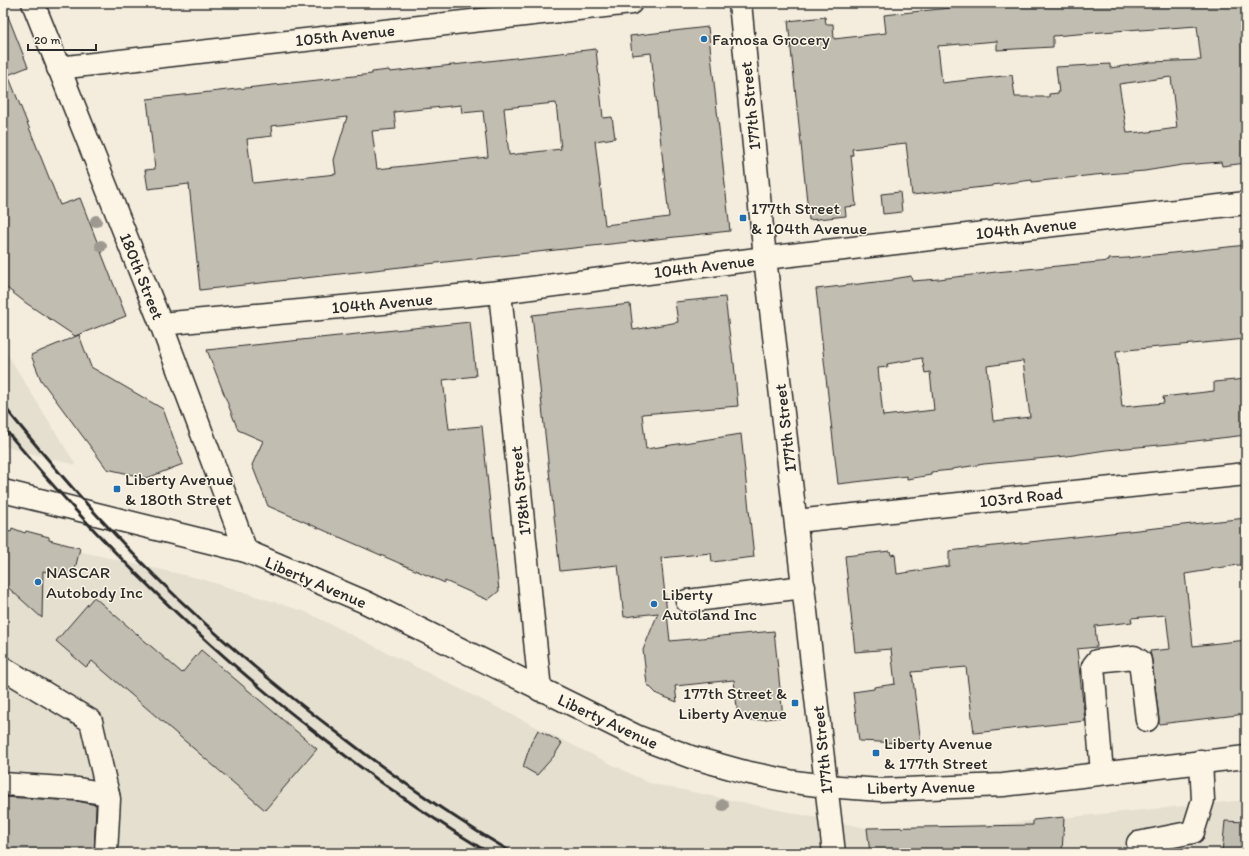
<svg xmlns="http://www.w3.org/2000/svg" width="1249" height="856" font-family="Itim,sans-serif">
	<rect width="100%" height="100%" fill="#f4edde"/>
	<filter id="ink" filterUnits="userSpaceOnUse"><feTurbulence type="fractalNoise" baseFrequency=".025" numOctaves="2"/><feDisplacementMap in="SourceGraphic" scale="8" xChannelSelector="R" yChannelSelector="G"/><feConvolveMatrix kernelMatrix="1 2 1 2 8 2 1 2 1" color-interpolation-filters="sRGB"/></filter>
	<g filter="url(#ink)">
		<g fill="#e5dfd0">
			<path d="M3 347 76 465 3 446Z"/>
			<path d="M3 534 202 579 306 612 649 783 866 828 999 824 1246 800V853H3Z"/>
		</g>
		<g fill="#c2bdb1" stroke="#2b2b2b" fill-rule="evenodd">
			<path d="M996 3H1244L1246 20V163L1222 166 1221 162 1182 165 1145 171 1094 175 1032 182V180L992 185V186L912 195 906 143 852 149 853 155H851L856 206 845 207 846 216 809 220 788 21 825 17 826 24H833L834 39 886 33 884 15ZM1197 26 1201 60 1151 62 1110 68V64L1056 67 1059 93 1049 94V97H1015L1012 75 942 83 938 46 997 41V50L1053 47V36L1140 29V30ZM1171 77 1177 128 1141 133 1140 132 1127 133 1119 84Z"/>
			<path d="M4 6 28 67 8 75 60 205 80 198 126 316 75 336 26 303 3 285V7Z"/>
			<path d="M708 27 730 231 427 264 200 290 189 184 148 189 145 170 155 169 147 99 372 74V72L389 70 390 72 596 49 603 118 612 117 615 138 595 141 605 225 669 217 651 53 632 55 630 36ZM556 103 561 149 509 155 504 108ZM461 105 462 113 483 111 488 157 377 169 372 131 396 129 394 112ZM347 117 334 160 336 174 253 183 247 139 272 136 271 126Z"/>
			<path d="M900 192 902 212 883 214 881 194Z"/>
			<path d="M1246 245V339L1116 351 1122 407 1164 403 1163 397 1214 391V382L1246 379V435L1170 444 1106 450 1067 456 984 464 952 469V470L931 472V475L907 479V476L838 484 816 289 893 280V279L911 276 912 281 939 279 996 272 1109 261V259L1127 258ZM922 358 925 373 930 372 934 410 883 416 878 368 888 367 887 364ZM1023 361 1030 417 993 421 987 366Z"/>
			<path d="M725 297 733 363H734L738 406 642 414 646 449 741 434 754 557 712 562 711 553 661 558 670 641 774 631 783 717 749 721 748 716 738 717 734 680 675 686 677 702 657 694 647 684 643 650 658 613 624 617 618 565 560 571 532 315 630 304 633 330 678 322 675 302Z"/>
			<path d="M470 322 476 376 443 380 449 429 482 426 499 591 488 600 445 581V583L268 506 252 465 263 441 238 430 207 350Z"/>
			<path d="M79 335 91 367 163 409 183 464 147 478 107 469 41 380 31 355Z"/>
			<path d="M1246 518V564L1210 569V570L1185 574 1193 646 1246 640V714L1159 724V719L1152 660 1150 651 1170 649 1166 615 1131 618 1132 622 1095 626 1097 647 1077 649 1085 721 974 733 966 667 912 672 921 744 859 741 853 692 874 689V687L895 684 891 649 855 652 845 556 890 551 891 555 895 554 897 574 949 566V551Z"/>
			<path d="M12 528 25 533 26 531 49 537V540L80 548 73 578 43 571 42 618 3 583V530L11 532Z"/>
			<path d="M94 597 182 673 201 650 317 749 265 810 92 661 86 667 56 641Z"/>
			<path d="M538 730 562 743 554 756 537 775 523 767 531 743Z"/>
			<path d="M3 797 77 801 96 805 94 853H3Z"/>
			<path d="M1064 817 1062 853H870L867 828 1033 825V820Z"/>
			<path d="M1225 821 1246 822V853H1222Z"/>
		</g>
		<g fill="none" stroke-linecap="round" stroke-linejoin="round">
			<defs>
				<g id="minor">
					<path d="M33 3 161 324 246 551"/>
					<path d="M740 3 765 258 834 853"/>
					<path d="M58 68 631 3"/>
					<path d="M500 292 540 690"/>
					<path d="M161 324 500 292 765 258 1246 203"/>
					<path d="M796 521 1246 474"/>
					<path d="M687 601 804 587"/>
					<path d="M3 668 91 721 109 799 106 853"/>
					<path d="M1102 773 1093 666 1097 661 1134 657 1140 661 1147 720"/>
					<path d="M3 784 78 789 108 794"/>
					<path d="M1138 843 1193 832 1203 800 1201 761"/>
				</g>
				<path id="major" d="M3 491 246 551 365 602 638 737 691 757 745 772 794 782 826 786 881 790 1003 785 1246 757"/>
			</defs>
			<use href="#minor" stroke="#2b2b2b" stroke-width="25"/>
			<use href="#major" stroke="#2b2b2b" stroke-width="25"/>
			<use href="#minor" stroke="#fcf5e5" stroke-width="22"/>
			<use href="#major" stroke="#fcf5e5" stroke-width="22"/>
			<g stroke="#2b2b2b" stroke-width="3">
				<path d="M3 405C37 447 71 488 108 527 179 605 259 674 343 737 397 779 453 818 513 853"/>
				<path d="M3 427C99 543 206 648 325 740 377 781 432 819 489 853"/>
			</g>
		</g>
		<g fill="#9d9990">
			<circle cx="96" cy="221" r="6"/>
			<circle cx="101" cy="246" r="6"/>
			<circle cx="723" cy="805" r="6"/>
		</g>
	</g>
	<g fill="#1f6fb2" stroke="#fcf5e5" stroke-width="1.5">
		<circle cx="704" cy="39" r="4"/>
		<rect x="739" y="214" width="8" height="8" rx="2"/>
		<rect x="113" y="485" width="8" height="8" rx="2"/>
		<circle cx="38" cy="582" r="4"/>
		<circle cx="654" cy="604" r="4"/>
		<rect x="791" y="699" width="8" height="8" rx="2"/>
		<rect x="872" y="749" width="8" height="8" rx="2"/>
	</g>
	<g text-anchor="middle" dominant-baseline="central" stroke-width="3" stroke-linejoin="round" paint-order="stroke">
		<g font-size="17" fill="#2b2b2b" stroke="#fcf5e5">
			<text transform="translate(345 35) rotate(-6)">105th Avenue</text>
			<text transform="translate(750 106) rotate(-96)">177th Street</text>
			<text transform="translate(1026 228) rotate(-6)">104th Avenue</text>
			<text transform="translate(704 266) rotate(-7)">104th Avenue</text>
			<text transform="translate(142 276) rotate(68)">180th Street</text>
			<text transform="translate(382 303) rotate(-5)">104th Avenue</text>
			<text transform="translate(785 428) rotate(-97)">177th Street</text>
			<text transform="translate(520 491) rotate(-96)">178th Street</text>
			<text transform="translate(1021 497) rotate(-6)">103rd Road</text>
			<text transform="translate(316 582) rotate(23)">Liberty Avenue</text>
			<text transform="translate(608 721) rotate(25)">Liberty Avenue</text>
			<text transform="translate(822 750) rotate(-96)">177th Street</text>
			<text transform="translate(921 787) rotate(-1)">Liberty Avenue</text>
		</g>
		<g font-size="17" fill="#2b2b2b" stroke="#fcf5e5" text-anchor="start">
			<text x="712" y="39">Famosa Grocery</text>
			<text x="751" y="208">177th Street<tspan x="751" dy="20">&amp; 104th Avenue</tspan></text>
			<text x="125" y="479">Liberty Avenue<tspan x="125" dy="20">&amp; 180th Street</tspan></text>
			<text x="46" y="572">NASCAR<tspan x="46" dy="20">Autobody Inc</tspan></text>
			<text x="662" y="594">Liberty<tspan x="662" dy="20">Autoland Inc</tspan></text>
			<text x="787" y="693" text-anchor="end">177th Street &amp;<tspan x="787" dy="20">Liberty Avenue</tspan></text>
			<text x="884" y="743">Liberty Avenue<tspan x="884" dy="20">&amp; 177th Street</tspan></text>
		</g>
	</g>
	<rect width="1249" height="856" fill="none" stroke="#fcf5e5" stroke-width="16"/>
	<rect x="8" y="8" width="1233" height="840" fill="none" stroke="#2b2b2b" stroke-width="1.5" filter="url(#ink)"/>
	<path d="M28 44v6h68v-6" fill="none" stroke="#2b2b2b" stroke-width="2"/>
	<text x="34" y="44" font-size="12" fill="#2b2b2b" stroke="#fcf5e5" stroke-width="3" paint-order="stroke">20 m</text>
</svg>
